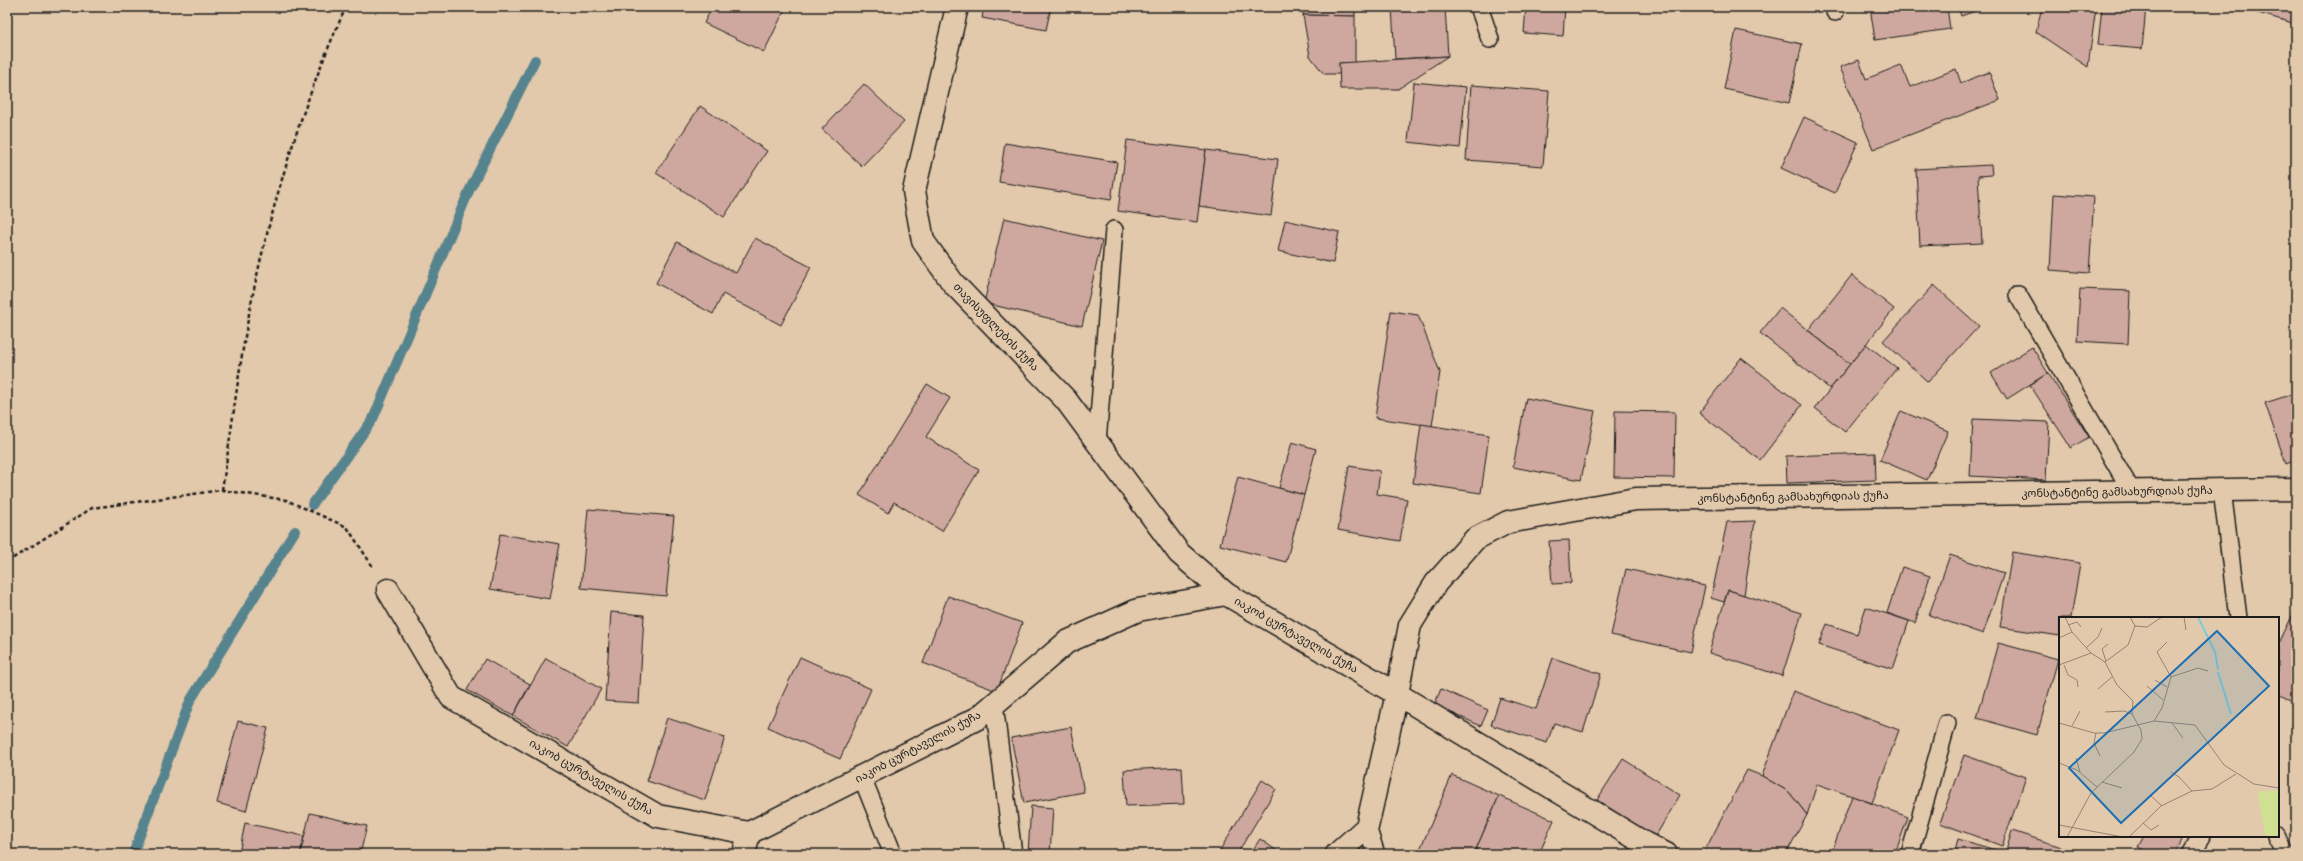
<svg xmlns="http://www.w3.org/2000/svg" width="2303" height="861" font-family="'Balsamiq Sans','Noto Sans Georgian',sans-serif">
	<rect width="100%" height="100%" fill="#e3c9ab"/>
	<filter id="ink" filterUnits="userSpaceOnUse"><feTurbulence type="fractalNoise" baseFrequency=".025" numOctaves="2"/><feDisplacementMap in="SourceGraphic" scale="8" xChannelSelector="R" yChannelSelector="G"/><feConvolveMatrix kernelMatrix="1 2 1 2 8 2 1 2 1" color-interpolation-filters="sRGB"/></filter>
	<g filter="url(#ink)">
		<g fill="none" stroke-linecap="round" stroke-linejoin="round">
			<g stroke="#56848e" stroke-width="10">
				<path d="M312 505 373 419 469 191 535 60"/>
				<path d="M133 854 190 701 295 531"/>
			</g>
		</g>
		<g fill="#cea89e" stroke="#1c1c1c">
			<path d="M712 7H786L764 52 704 23Z"/>
			<path d="M984 7H1051L1046 30 982 18Z"/>
			<path d="M1303 7H1355V16L1303 15Z"/>
			<path d="M1392 7H1445L1448 56 1395 59Z"/>
			<path d="M1526 7H1565L1563 36 1524 33Z"/>
			<path d="M1870 7H1947L1950 29 1875 40Z"/>
			<path d="M1958 7H1987L1961 16Z"/>
			<path d="M2042 7H2096L2088 67 2036 32Z"/>
			<path d="M2102 7H2146L2142 49 2098 45Z"/>
			<path d="M2252 7H2296V24L2251 11Z"/>
			<path d="M1303 15 1355 16V63H1339L1341 74H1324L1310 56Z"/>
			<path d="M1736 30 1802 44 1789 103 1724 89Z"/>
			<path d="M1448 56 1398 89H1340L1339 63Z"/>
			<path d="M1859 60 1866 79 1901 65 1910 87 1956 69 1961 83 1989 72 2000 100 1873 149 1840 67Z"/>
			<path d="M1414 82 1466 87 1460 148 1408 142Z"/>
			<path d="M864 84 904 122 862 166 822 129Z"/>
			<path d="M1471 85 1549 91 1543 166 1466 160Z"/>
			<path d="M700 106 767 151 724 217 656 173Z"/>
			<path d="M1804 117 1858 142 1835 193 1781 168Z"/>
			<path d="M1127 140 1206 150 1197 222 1118 211Z"/>
			<path d="M1005 143 1117 162 1111 200 999 182Z"/>
			<path d="M1206 150 1278 159 1271 216 1199 206Z"/>
			<path d="M1991 165 1992 175 1978 176 1982 243 1920 246 1916 169Z"/>
			<path d="M2054 194 2094 197 2089 273 2050 270Z"/>
			<path d="M1004 218 1102 241 1082 326 984 303Z"/>
			<path d="M1285 220 1339 232 1333 263 1278 251Z"/>
			<path d="M755 238 811 267 781 325 723 294 713 314 656 283 677 242 736 273Z"/>
			<path d="M1852 275 1894 309 1850 364 1808 330Z"/>
			<path d="M1934 285 1979 326 1928 382 1883 341Z"/>
			<path d="M2080 289 2130 291 2128 344 2077 341Z"/>
			<path d="M1780 308 1850 364 1830 389 1760 333Z"/>
			<path d="M1391 311 1418 315 1440 372 1432 426 1375 418Z"/>
			<path d="M1866 344 1897 368 1845 432 1815 408Z"/>
			<path d="M2032 347 2048 373 2007 399 1991 373Z"/>
			<path d="M1741 358 1802 405 1760 460 1699 413Z"/>
			<path d="M2048 373 2089 437 2071 448 2030 385Z"/>
			<path d="M927 384 950 398 926 437 979 470 942 531 894 502 888 513 859 495Z"/>
			<path d="M2296 393V460L2286 464 2265 403Z"/>
			<path d="M1526 398 1595 411 1581 480 1513 467Z"/>
			<path d="M1615 411 1675 412 1674 478 1614 477Z"/>
			<path d="M1901 411 1948 431 1927 480 1880 460Z"/>
			<path d="M1973 419 2049 422 2046 480 1970 476Z"/>
			<path d="M1421 424 1489 435 1481 493 1413 483Z"/>
			<path d="M1292 442 1316 449 1304 495 1279 488Z"/>
			<path d="M1875 453 1876 480 1787 483 1786 456Z"/>
			<path d="M1349 466 1380 471 1377 494 1407 499 1400 541 1338 530Z"/>
			<path d="M1238 477 1304 495 1286 562 1220 545Z"/>
			<path d="M588 509 674 516 666 596 581 588Z"/>
			<path d="M1755 521 1744 595 1728 590 1724 602 1711 598 1727 522Z"/>
			<path d="M500 534 560 544 550 599 490 589Z"/>
			<path d="M1569 540 1571 583 1552 584 1549 541Z"/>
			<path d="M2012 552 2080 563 2071 618H2060V636L2000 627Z"/>
			<path d="M1950 555 2004 573 1983 634 1929 615Z"/>
			<path d="M1902 567 1930 576 1915 623 1887 613Z"/>
			<path d="M1626 569 1705 586 1691 652 1611 635Z"/>
			<path d="M1728 590 1802 613 1782 676 1709 653Z"/>
			<path d="M948 596 1022 623 997 691 923 663Z"/>
			<path d="M1866 607 1909 621 1893 669 1819 645 1827 624 1857 634Z"/>
			<path d="M2296 608V703L2278 694V645Z"/>
			<path d="M611 612 644 615 639 703 605 701Z"/>
			<path d="M1998 643 2058 659 2037 735 1977 718Z"/>
			<path d="M800 657 871 689 840 759 768 727Z"/>
			<path d="M546 658 601 689 568 747 513 716Z"/>
			<path d="M1553 658 1601 674 1583 732 1554 723 1547 743 1491 725 1500 698 1536 709Z"/>
			<path d="M485 659 530 684 513 716 467 690Z"/>
			<path d="M1441 689 1488 710 1481 726 1434 705Z"/>
			<path d="M1793 691 1899 730 1872 803 1817 784 1807 815 1789 792 1762 776Z"/>
			<path d="M667 718 725 737 705 800 647 781Z"/>
			<path d="M238 721 268 728 246 811 217 803Z"/>
			<path d="M1071 727 1084 792 1024 803 1011 738Z"/>
			<path d="M1964 755 2026 777 2002 846 1940 823Z"/>
			<path d="M1623 759 1680 795 1655 837 1597 800Z"/>
			<path d="M1182 767 1184 804 1126 806 1124 770Z"/>
			<path d="M1747 770 1762 776 1789 792 1807 815 1786 854H1703Z"/>
			<path d="M1452 775 1499 796 1474 854H1418Z"/>
			<path d="M1262 780 1276 789 1237 854H1226L1220 850Z"/>
			<path d="M1499 796 1554 820 1539 854H1474Z"/>
			<path d="M1852 796 1908 817 1895 854H1831Z"/>
			<path d="M1031 806 1053 808 1050 854H1028Z"/>
			<path d="M310 813 367 826 360 854H300Z"/>
			<path d="M245 823 304 836 300 854H239Z"/>
			<path d="M2012 831 2080 853 2079 854H2005Z"/>
			<path d="M2144 836H2184L2175 854H2152L2138 847Z"/>
			<path d="M1260 839 1277 851 1275 854H1250Z"/>
			<path d="M1958 839 1999 851V854H1954Z"/>
		</g>
		<g fill="none" stroke-linecap="round" stroke-linejoin="round">
			<defs>
				<g id="service">
					<path d="M1479 7 1490 39"/>
					<path d="M1835 7V12"/>
					<path d="M2018 295 2132 492"/>
					<path d="M1097 442 1114 230"/>
					<path d="M2222 490 2238 618"/>
					<path d="M994 704 1013 854"/>
					<path d="M862 777 893 854"/>
					<path d="M1367 827 1376 854"/>
					<path d="M2276 836 2286 854"/>
					<path d="M1910 854 1947 723"/>
					<path d="M2191 854 2202 836"/>
				</g>
				<g id="minor">
					<path d="M957 7 914 191 923 241 953 283 1066 400 1179 553 1226 594 1397 694 1644 843 1666 854"/>
					<path d="M388 590 451 697 658 816 749 833 978 718 1067 642 1138 610 1226 594"/>
					<path d="M744 854 749 833"/>
					<path d="M1337 854 1367 827 1397 694 1410 625 1436 583 1475 539 1508 522 1636 499 2296 489"/>
				</g>
			</defs>
			<use href="#service" stroke="#1c1c1c" stroke-width="20"/>
			<use href="#minor" stroke="#1c1c1c" stroke-width="25"/>
			<g stroke="#1c1c1c" stroke-width="2.5" stroke-dasharray="4 3" stroke-linecap="butt">
				<path d="M222 490C233 423 240 355 254 289 275 192 305 97 346 7"/>
				<path d="M7 562 92 508 222 490 286 500 347 527 373 567"/>
			</g>
			<use href="#service" stroke="#e3c9ab" stroke-width="17"/>
			<use href="#minor" stroke="#e3c9ab" stroke-width="22"/>
		</g>
	</g>
	<g text-anchor="middle" dominant-baseline="central" stroke-width="3" stroke-linejoin="round" paint-order="stroke">
		<g font-size="11" fill="#1c1c1c" stroke="#e3c9ab">
			<text transform="translate(996 327) rotate(46)">თავისუფლების ქუჩა</text>
			<text transform="translate(2117 492) rotate(-1)">კონსტანტინე გამსახურდიას ქუჩა</text>
			<text transform="translate(1793 497) rotate(-1)">კონსტანტინე გამსახურდიას ქუჩა</text>
			<text transform="translate(1296 635) rotate(30)">იაკობ ცურტაველის ქუჩა</text>
			<text transform="translate(918 747) rotate(-28)">იაკობ ცურტაველის ქუჩა</text>
			<text transform="translate(591 777) rotate(30)">იაკობ ცურტაველის ქუჩა</text>
		</g>
	</g>
	<g transform="translate(2059 617)">
		<rect width="220" height="220" fill="#e3c9ab"/>
		<path d="M201 174H220V220L218 218 207 220 199 181Z" fill="#d0e093"/>
		<path fill="none" stroke="#7ccada" stroke-width="2" d="M139 0 156 35 159 52M159 55 172 97"/>
		<path fill="none" stroke="#938472" stroke-width="1" d="M6 0 13 15 32 36 46 45 58 68 74 84 73 97 82 113 83 122 75 135 32 176 8 220M125 0 127 13M9 8 18 5 22 10M76 9 88 10 103 0M0 21 13 15M108 25 98 35 112 60M27 31 39 20 43 11M47 44 43 32 49 27M46 45 69 28 76 9 71 0M0 48 32 36M5 48 9 58 18 63 19 70M96 63 108 70M88 69 104 83M39 72 54 59M46 95 65 94 73 97M95 104 103 91 112 60 139 51 149 54M0 106 35 116H45L95 104 136 108 165 148 195 167 220 171M113 106 124 121M13 109 21 94M37 116 35 126 41 139M17 141 21 155M0 146 18 153 38 170M112 155 120 160 133 174M43 165 63 171M91 178 103 189M84 206 92 213 100 208M0 208 64 220M70 220 102 189 133 174 153 172 177 157"/>
		<path fill="#1f6fb2" fill-opacity="0.15" stroke="#1f6fb2" stroke-width="2" d="M158 14 210 69 62 206 10 151Z"/>
		<rect width="220" height="220" fill="none" stroke="#1c1c1c" stroke-width="2"/>
	</g>
	<rect width="2303" height="861" fill="none" stroke="#e3c9ab" stroke-width="24"/>
	<rect x="12" y="12" width="2279" height="837" fill="none" stroke="#1c1c1c" stroke-width="1.5" filter="url(#ink)"/>
</svg>
